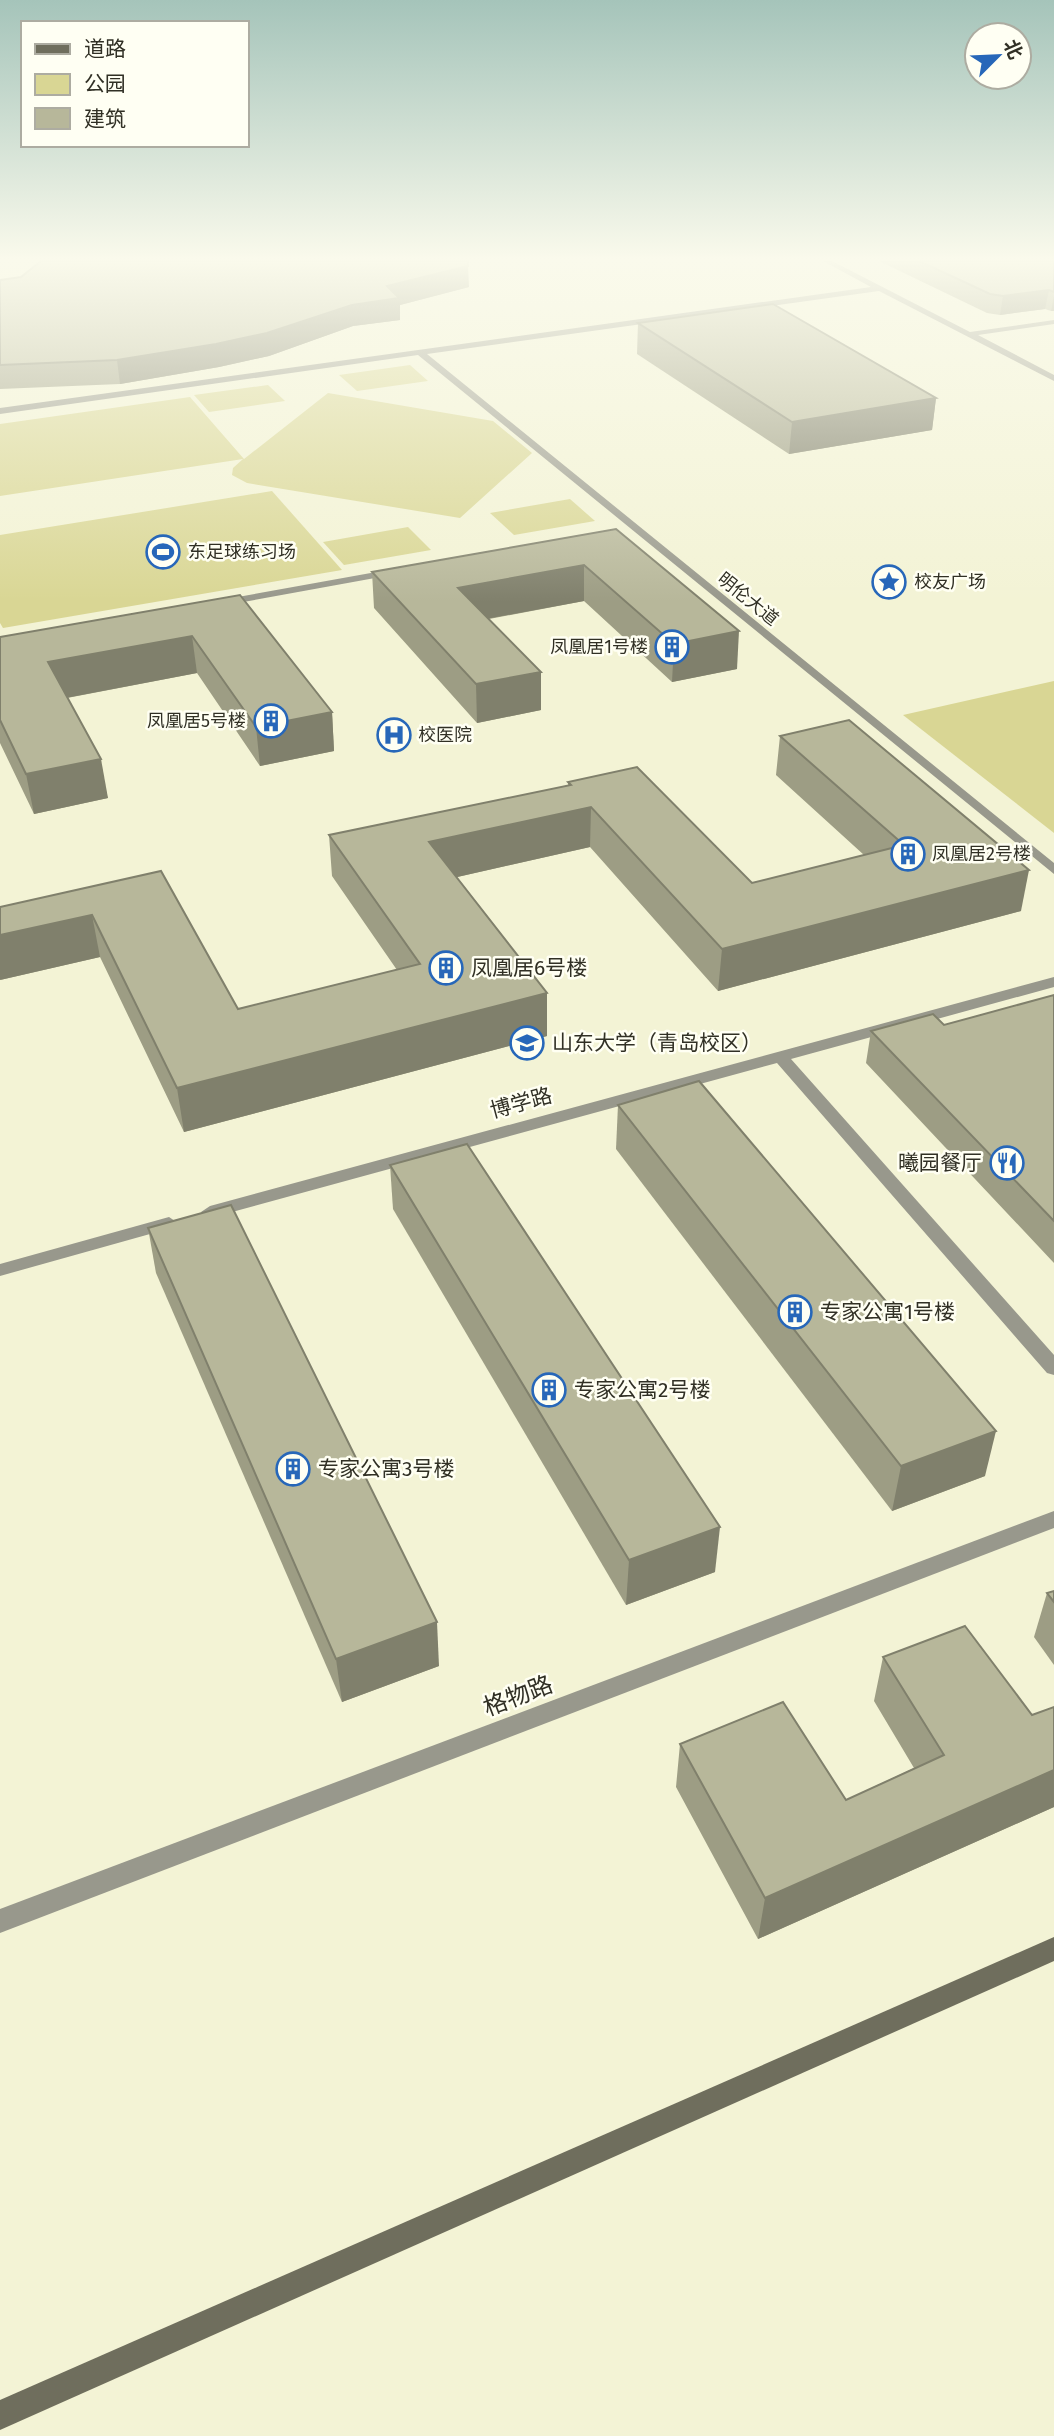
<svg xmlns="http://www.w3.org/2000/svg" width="1054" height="2436" font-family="'Fira Sans','Noto Sans SC',sans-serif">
	<rect width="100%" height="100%" fill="#f3f3d5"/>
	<g fill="#d9d694">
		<path d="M410 365 428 381 357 391 339 375Z"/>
		<path d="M268 385 285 401 209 412 194 395Z"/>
		<path d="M328 393 493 421 532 453 460 518 247 483 232 475 233 468 243 459 0 496V424L190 397 244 459Z"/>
		<path d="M272 491 342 570 3 628 0 623V535Z"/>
		<path d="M570 499 595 521 514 535 490 513Z"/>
		<path d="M408 527 431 550 344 565 323 542Z"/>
		<path d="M1054 681V833L903 715Z"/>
	</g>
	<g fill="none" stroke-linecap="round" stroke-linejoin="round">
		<g fill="#98988c" fill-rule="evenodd">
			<path d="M823 261H832L970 332 1054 320V324L978 335 1054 375V381L879 291 427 354 1054 863V874L418 355 0 414V408L871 287Z"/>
			<path d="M393 569 398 572 397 574 221 606 215 603 221 600Z"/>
			<path d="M1054 977V987L791 1059 1054 1355V1375L1047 1373 777 1063 210 1218 201 1212 210 1206Z"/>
			<path d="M169 1217 178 1223 175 1227 0 1276V1264Z"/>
			<path d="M1054 1511V1528L0 1933V1909Z"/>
		</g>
		<path fill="#6f6e5d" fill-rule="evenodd" d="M1054 1937V1961L0 2430V2400Z"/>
	</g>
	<g fill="#9d9d84">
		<path d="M879 261H1054V311H1051L1045 309 1000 315 987 313Z"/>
		<path d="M0 280 469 287 400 305V320L353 326 269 356 219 367 120 384 0 389Z"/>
		<path d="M638 323 936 398 932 430 789 454 637 354Z"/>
		<path d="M616 529 737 669 672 682 584 601 489 619 541 672V710L477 723 374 608 372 572Z"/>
		<path d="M240 595 332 712 334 751 260 766 197 673 67 698 108 798 34 814 0 743V637Z"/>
		<path d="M780 736 1021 911 718 991 590 847 457 877 547 993V1036L184 1132 100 957 0 980 161 871 238 1009 397 970 332 876 329 835 568 786V782L752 883 864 855 776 775Z"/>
		<path d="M1054 995V1263L866 1063 871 1031 944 1025Z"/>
		<path d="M618 1105 985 1476 892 1511 616 1149Z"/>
		<path d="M390 1165 715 1572 626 1605 393 1209Z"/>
		<path d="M148 1228 439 1666 342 1702 156 1273Z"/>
		<path d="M1054 1591V1665L1034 1637 1047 1593Z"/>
		<path d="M883 1657 1032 1715 1054 1707V1807L758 1939 676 1787 680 1744 846 1800 914 1768 874 1701Z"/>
	</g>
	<g fill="#80806c">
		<path d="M468 266 469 287 400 305V320L353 326 269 356 219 367 120 384 117 360 387 286Z"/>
		<path d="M1049 290 1045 309 1000 315 1003 296Z"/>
		<path d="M1054 296V311H1051Z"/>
		<path d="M936 398 932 430 789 454 792 422Z"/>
		<path d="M584 565V601L459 624 458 588Z"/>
		<path d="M739 631 737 669 672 682 674 644Z"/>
		<path d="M192 636 197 673 55 700 48 662Z"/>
		<path d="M541 672V710L477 723 476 684Z"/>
		<path d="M332 712 334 751 260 766 256 727Z"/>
		<path d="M101 759 108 798 34 814 26 774Z"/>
		<path d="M591 807 590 847 431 883 429 842Z"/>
		<path d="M1029 870 1021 911 718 991 722 949Z"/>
		<path d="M92 915 100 957 0 980V935Z"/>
		<path d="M547 993V1036L184 1132 177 1088Z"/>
		<path d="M996 1431 985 1476 892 1511 901 1466Z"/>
		<path d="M720 1527 715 1572 626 1605 629 1560Z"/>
		<path d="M437 1622 439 1666 342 1702 336 1659Z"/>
		<path d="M1054 1770V1807L758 1939 765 1898Z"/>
	</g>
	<g fill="#b7b79a" stroke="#80806c" stroke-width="2">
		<path d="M41 261H468V266L387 286 399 298 352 305 267 333 216 344 117 360 0 365V280L21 277Z"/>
		<path d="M919 261H1054V292L1049 290 1003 296 990 294Z"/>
		<path d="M773 304 936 398 792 422 638 323Z"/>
		<path d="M616 529 739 631 674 644 584 565 458 588 541 672 476 684 372 572Z"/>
		<path d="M240 595 332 712 256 727 192 636 48 662 101 759 26 774 0 720V637Z"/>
		<path d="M849 720 1029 870 722 949 591 807 429 842 547 993 177 1088 92 915 0 935V907L161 871 238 1009 420 964 329 835 571 785 568 782 637 767 752 883 904 845 780 736Z"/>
		<path d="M1054 995V1221L871 1031 933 1014 944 1025Z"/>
		<path d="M699 1081 996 1431 901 1466 618 1105Z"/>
		<path d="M467 1144 720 1527 629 1560 390 1165Z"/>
		<path d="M231 1205 437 1622 336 1659 148 1228Z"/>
		<path d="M1054 1591V1602L1047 1593Z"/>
		<path d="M965 1626 1032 1715 1054 1707V1770L765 1898 680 1744 783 1702 846 1800 944 1755 883 1657Z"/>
	</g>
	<linearGradient id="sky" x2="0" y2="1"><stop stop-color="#a5c4ba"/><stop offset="0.43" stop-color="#fafaec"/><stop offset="1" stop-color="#fafaec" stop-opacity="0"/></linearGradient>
	<rect width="1054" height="602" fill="url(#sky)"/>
	<defs>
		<symbol id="stadium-ring" viewBox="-11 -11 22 22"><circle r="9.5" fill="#fffff3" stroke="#2767b9" stroke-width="1.5"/><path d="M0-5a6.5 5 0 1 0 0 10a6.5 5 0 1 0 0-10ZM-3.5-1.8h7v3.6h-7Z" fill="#2767b9"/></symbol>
		<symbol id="sight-ring" viewBox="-11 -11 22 22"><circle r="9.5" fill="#fffff3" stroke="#2767b9" stroke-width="1.5"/><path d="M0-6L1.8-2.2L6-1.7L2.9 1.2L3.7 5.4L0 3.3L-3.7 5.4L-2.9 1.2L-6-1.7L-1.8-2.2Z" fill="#2767b9"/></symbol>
		<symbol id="building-ring" viewBox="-11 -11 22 22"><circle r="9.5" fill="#fffff3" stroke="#2767b9" stroke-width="1.5"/><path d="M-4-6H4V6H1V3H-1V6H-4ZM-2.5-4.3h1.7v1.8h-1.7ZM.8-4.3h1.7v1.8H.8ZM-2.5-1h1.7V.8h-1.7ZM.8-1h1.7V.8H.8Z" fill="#2767b9"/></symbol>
		<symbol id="hospital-ring" viewBox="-11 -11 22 22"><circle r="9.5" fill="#fffff3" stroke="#2767b9" stroke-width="1.5"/><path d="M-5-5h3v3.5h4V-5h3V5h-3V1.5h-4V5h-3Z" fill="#2767b9"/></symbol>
		<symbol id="university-ring" viewBox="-11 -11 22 22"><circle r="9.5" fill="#fffff3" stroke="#2767b9" stroke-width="1.5"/><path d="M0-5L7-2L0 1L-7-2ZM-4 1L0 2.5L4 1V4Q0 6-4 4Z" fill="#2767b9"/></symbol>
		<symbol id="restaurant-ring" viewBox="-11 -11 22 22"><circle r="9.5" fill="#fffff3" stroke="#2767b9" stroke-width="1.5"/><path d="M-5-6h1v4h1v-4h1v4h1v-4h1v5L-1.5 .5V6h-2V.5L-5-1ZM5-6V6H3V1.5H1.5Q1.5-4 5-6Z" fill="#2767b9"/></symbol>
	</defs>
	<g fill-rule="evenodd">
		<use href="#stadium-ring" x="144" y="533" width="38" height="38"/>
		<use href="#sight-ring" x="870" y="563" width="38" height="38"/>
		<use href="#building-ring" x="653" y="628" width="38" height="38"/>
		<use href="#building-ring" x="252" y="702" width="38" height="38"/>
		<use href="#hospital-ring" x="375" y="716" width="38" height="38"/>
		<use href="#building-ring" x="889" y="835" width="38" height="38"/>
		<use href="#building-ring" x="427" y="949" width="38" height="38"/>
		<use href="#university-ring" x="508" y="1024" width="38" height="38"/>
		<use href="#restaurant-ring" x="988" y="1144" width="38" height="38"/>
		<use href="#building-ring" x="776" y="1293" width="38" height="38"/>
		<use href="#building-ring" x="530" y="1371" width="38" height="38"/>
		<use href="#building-ring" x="274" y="1450" width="38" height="38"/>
	</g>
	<g text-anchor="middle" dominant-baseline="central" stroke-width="5" stroke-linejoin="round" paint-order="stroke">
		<g font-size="18" fill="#313025" stroke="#fffff3" text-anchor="start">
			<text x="188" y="552">东足球练习场</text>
			<text x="914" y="582">校友广场</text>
			<text x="648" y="647" text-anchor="end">凤凰居1号楼</text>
			<text x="246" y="721" text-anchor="end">凤凰居5号楼</text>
			<text x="418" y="735">校医院</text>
			<text x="932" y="854">凤凰居2号楼</text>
		</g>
		<g font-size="18" fill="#313025" stroke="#fffff3">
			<text transform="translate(748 599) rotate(39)">明伦大道</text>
		</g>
		<g font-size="21" fill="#313025" stroke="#fffff3" text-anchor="start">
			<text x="471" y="968">凤凰居6号楼</text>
			<text x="552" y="1043">山东大学（青岛校区）</text>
			<text x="982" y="1163" text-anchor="end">曦园餐厅</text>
			<text x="820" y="1312">专家公寓1号楼</text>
			<text x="574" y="1390">专家公寓2号楼</text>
			<text x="318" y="1469">专家公寓3号楼</text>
		</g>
		<g font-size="21" fill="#313025" stroke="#fffff3">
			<text transform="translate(521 1103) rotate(-15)">博学路</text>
		</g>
		<g font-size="24" fill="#313025" stroke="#fffff3">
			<text transform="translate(518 1696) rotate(-21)">格物路</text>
		</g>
	</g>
	<rect x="21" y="21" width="228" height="126" fill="#fffff3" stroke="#adaca1" stroke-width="2"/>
	<rect x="35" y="44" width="35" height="10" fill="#6f6e5d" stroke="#adaca1" stroke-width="2"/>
	<text x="84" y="56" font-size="21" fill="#313025">道路</text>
	<rect x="35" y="74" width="35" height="21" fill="#d9d694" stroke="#adaca1" stroke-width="2"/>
	<text x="84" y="91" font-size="21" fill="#313025">公园</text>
	<rect x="35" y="108" width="35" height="21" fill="#b7b79a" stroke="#adaca1" stroke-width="2"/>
	<text x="84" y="126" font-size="21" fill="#313025">建筑</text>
	<g transform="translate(998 56) rotate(66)"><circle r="33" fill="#fffff3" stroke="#adaca1" stroke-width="2"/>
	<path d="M0-5L12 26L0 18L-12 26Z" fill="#2767b9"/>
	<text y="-10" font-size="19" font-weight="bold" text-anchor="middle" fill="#313025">北</text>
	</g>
</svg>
